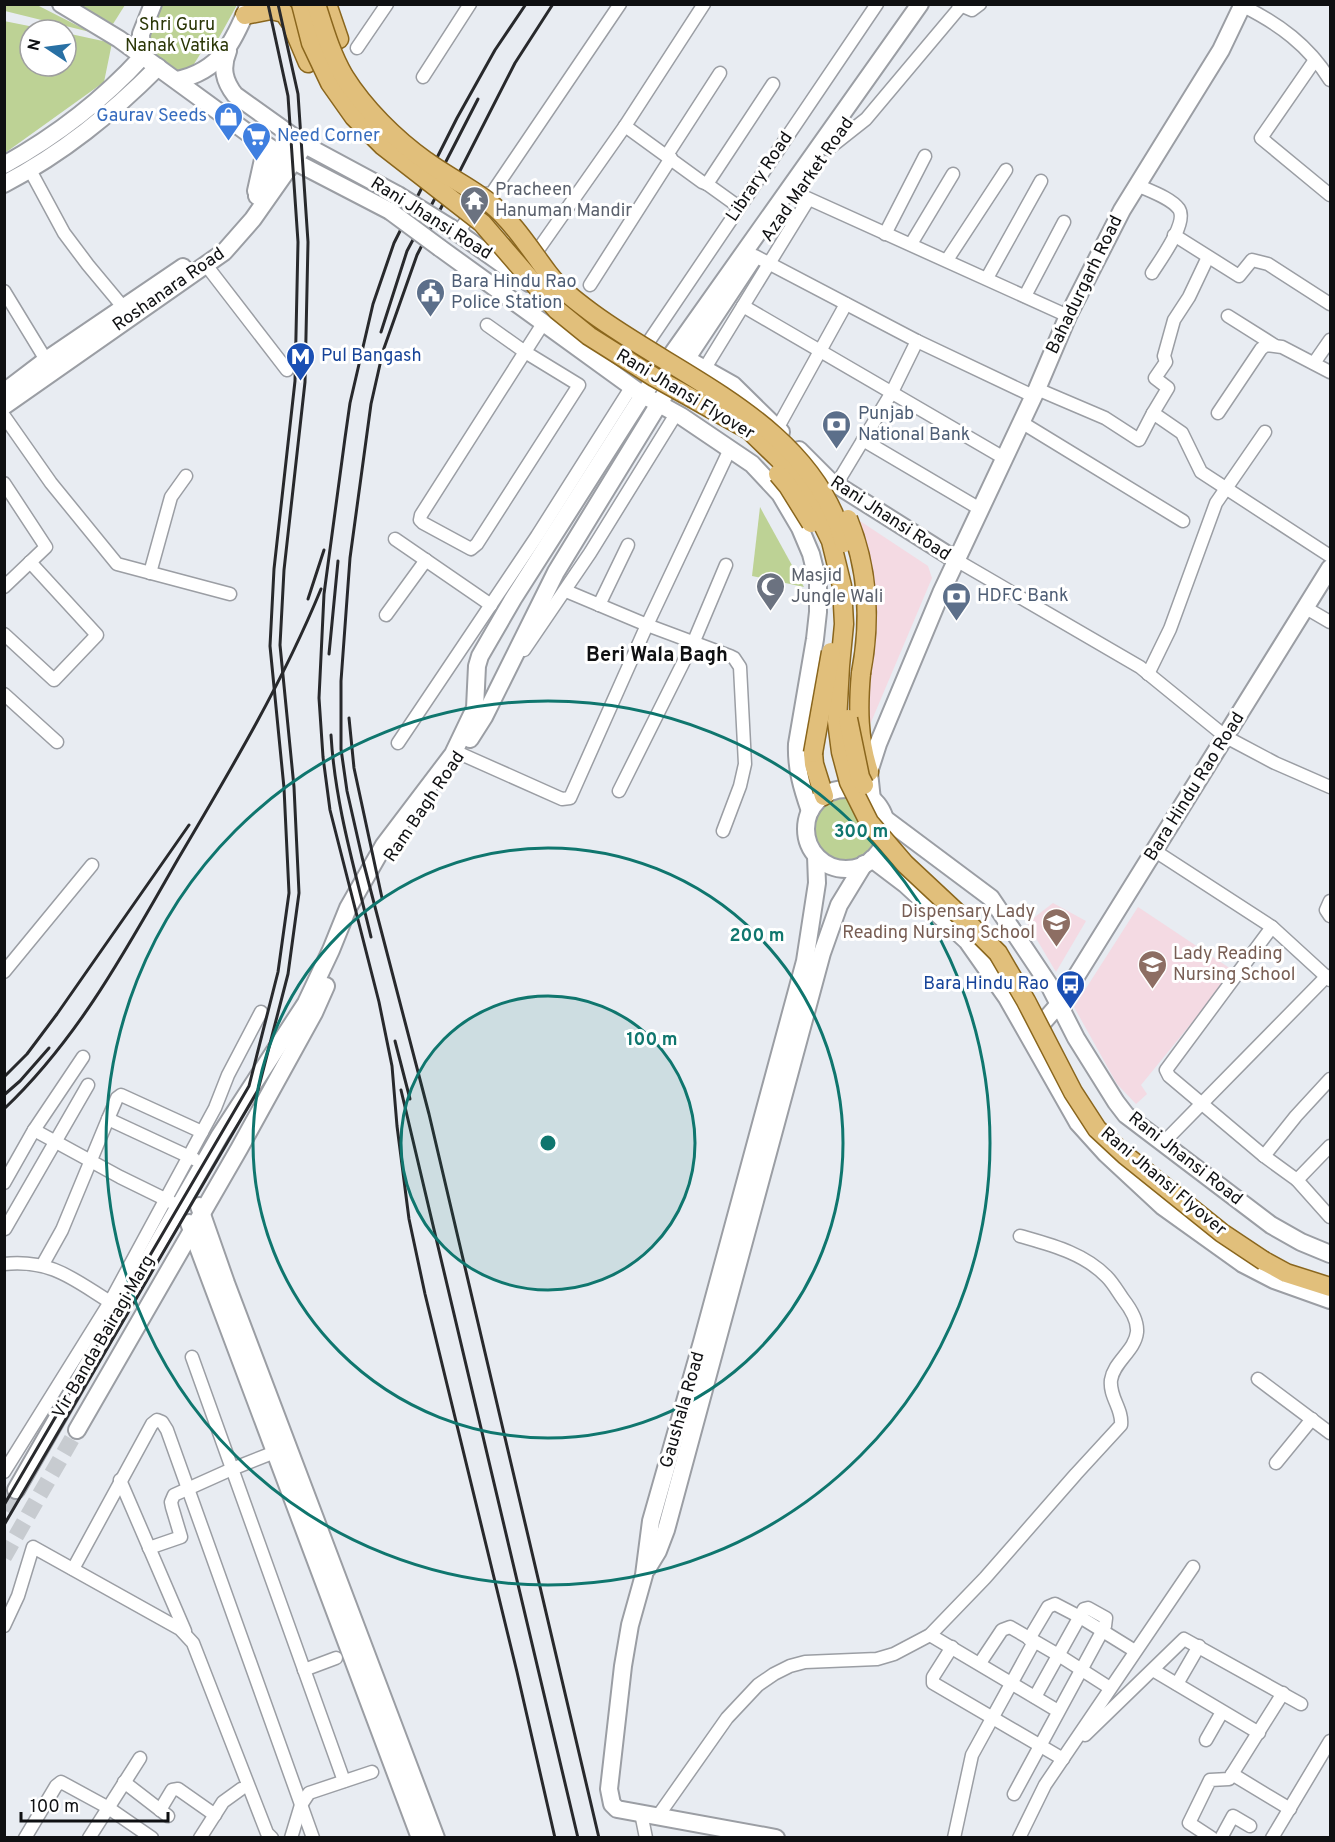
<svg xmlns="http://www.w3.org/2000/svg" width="1335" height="1842" font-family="Overpass,sans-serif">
	<rect width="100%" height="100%" fill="#e8ecf2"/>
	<g fill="#f4dae3">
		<path d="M860 521 928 566 932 578 869 727 858 526Z"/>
		<path d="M1053 903 1086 921 1056 972 1027 923Z"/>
		<path d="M1138 907 1234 971 1141 1085 1147 1094 1136 1104 1117 1084 1074 1007Z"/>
	</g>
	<g fill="#bdd295">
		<path d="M5 4 37 5 90 32 5 11Z"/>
		<path d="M79 5 125 4V5L113 24Z"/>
		<path d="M161 5H237L211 52 204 48 194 64 202 68 182 73 156 63 145 43 146 30Z"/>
		<path d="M4 21 49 30H30V66H66V33L112 43 104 82 5 153Z"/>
		<path d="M760 507 804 587 752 576Z"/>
		<circle cx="846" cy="829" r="33"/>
	</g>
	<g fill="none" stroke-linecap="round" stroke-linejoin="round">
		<path stroke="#c7cbd0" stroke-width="12" stroke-dasharray="12 6" stroke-linecap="butt" d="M4 1508 6 1509"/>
		<g stroke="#c7cbd0" stroke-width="16" stroke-dasharray="16 8" stroke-linecap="butt">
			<path d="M4 1510 16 1490"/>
			<path d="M4 1557 77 1430"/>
		</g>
		<defs>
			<g id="street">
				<path d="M958 4 972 10 980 4"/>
				<path d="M1243 6C1279 24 1308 45 1330 80"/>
				<path d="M357 48 387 4"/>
				<path d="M1315 60 1261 138 1330 195"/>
				<path d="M423 77 470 4"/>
				<path d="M625 126 702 182 707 184 773 84"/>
				<path d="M828 149 866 119 961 6"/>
				<path d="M667 155 720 73"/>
				<path d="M30 170 64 233 88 265 123 307"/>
				<path d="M707 184 739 207"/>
				<path d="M1137 185C1150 191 1171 198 1179 209 1188 223 1160 260 1152 273"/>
				<path d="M796 193 1068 316"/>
				<path d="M458 232 486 194 492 193 620 4"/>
				<path d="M885 234 925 156"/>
				<path d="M1174 235 1239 276 1252 260 1268 264 1330 304"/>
				<path d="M911 244 953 174"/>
				<path d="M540 247 625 126 704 4"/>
				<path d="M755 256 917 341 1033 396"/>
				<path d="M947 260 1006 170"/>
				<path d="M206 265 287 370"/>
				<path d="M987 278 1041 181"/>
				<path d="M590 285 671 158"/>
				<path d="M4 291 46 360"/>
				<path d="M1025 296 1064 222"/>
				<path d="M743 306 1004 458"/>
				<path d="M1228 316 1274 345"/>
				<path d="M487 325 525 352 579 385 477 544 471 549 423 523 420 520 421 515 544 322"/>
				<path d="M643 350 877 4"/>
				<path d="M1314 363 1330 340"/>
				<path d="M705 368 808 200"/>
				<path d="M1037 389 1105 418 1139 440 1153 413 1182 433 1201 472 1330 556"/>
				<path d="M1153 413 1168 388 1155 378 1166 362 1164 356 1174 320 1189 297 1208 257"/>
				<path d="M1218 413 1261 349 1266 345 1282 347 1330 372"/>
				<path d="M4 416 51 483 117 564 230 594"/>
				<path d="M1021 422 1183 521"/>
				<path d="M777 429 846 304"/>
				<path d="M863 440 980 509"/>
				<path d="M4 483 46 547 4 587"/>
				<path d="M836 485 892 392 917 341"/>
				<path d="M395 539 491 605"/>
				<path d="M956 560 1140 667 1226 737 1275 763 1330 787"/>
				<path d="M150 573 171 497 186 476"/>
				<path d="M566 591 647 625 730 656 734 658 740 667 745 764 740 786 723 831"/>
				<path d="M599 605 628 545"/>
				<path d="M1306 608 1330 622"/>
				<path d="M386 615 426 560"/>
				<path d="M4 634 54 680 97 635 30 562"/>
				<path d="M524 650 590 553 676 414"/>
				<path d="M1148 674 1170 629 1216 503 1265 432"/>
				<path d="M4 694 57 742"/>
				<path d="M398 743 537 536 632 386"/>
				<path d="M461 754 562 799 570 798 647 625 730 449"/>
				<path d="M619 791 694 641 726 565"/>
				<path d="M1155 851 1272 927 1330 980"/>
				<path d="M1330 901 1326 910 1330 916"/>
				<path d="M1272 927 1166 1070 1169 1076 1264 1156 1297 1180 1330 1217"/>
				<path d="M4 972 92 865"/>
				<path d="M34 1130 120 1177 171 1202"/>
				<path d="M1163 1143 1327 976"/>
				<path d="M1264 1156 1296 1116 1330 1079"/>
				<path d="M194 1159 108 1119 117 1098 121 1095 202 1132"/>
				<path d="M1297 1180 1330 1146"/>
				<path d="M4 1183 34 1130 83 1057"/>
				<path d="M5 1229 88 1085"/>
				<path d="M4 1264C54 1259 75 1281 115 1305"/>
				<path d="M43 1264 62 1230 108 1119"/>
				<path d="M192 1357 344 1781"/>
				<path d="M1258 1379 1330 1433"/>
				<path d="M1276 1463 1312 1419"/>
				<path d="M4 1472 110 1302 215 1108 228 1075 261 1012"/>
				<path d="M120 1480 185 1631"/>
				<path d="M149 1548 181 1537 172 1507 171 1502 174 1495 232 1469 275 1452"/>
				<path d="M73 1569 152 1424 157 1420 162 1422 167 1430 313 1838"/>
				<path d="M4 1626 18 1596 33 1547 180 1629 193 1643 267 1833 272 1838"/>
				<path d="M930 1635 1058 1711"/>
				<path d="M1029 1639 1048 1607 1055 1604 1080 1617 1135 1651"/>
				<path d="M952 1647 933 1677V1683L1063 1759"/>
				<path d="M980 1663 1002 1630 1010 1627 1060 1656 1110 1688"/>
				<path d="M304 1670 336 1658"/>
				<path d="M1153 1670 1259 1733"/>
				<path d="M1177 1684 1199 1646"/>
				<path d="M1085 1735 1184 1639 1301 1704"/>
				<path d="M1206 1740 1222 1712"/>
				<path d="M1232 1774 1290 1809"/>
				<path d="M124 1782 168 1816"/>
				<path d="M1014 1794 1105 1626 1106 1618 1088 1608 1084 1609 1035 1697"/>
				<path d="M160 1810 172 1790 178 1789 215 1815"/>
				<path d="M641 1813 646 1838"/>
				<path d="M658 1816 727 1718 758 1685 774 1674 790 1666 805 1662 877 1659 894 1654 930 1635 985 1578 1076 1474 1121 1425C1123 1409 1109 1397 1111 1380 1114 1361 1135 1351 1137 1332 1138 1320 1130 1308 1123 1299 1118 1292 1113 1283 1107 1277 1084 1253 1051 1245 1020 1236"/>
				<path d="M25 1838 56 1786 61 1782 107 1807 152 1838"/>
				<path d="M89 1838 140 1758"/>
				<path d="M200 1838 223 1802 241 1789"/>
				<path d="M291 1838 301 1805 309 1793 372 1772"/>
				<path d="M954 1838 972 1755 1034 1642"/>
				<path d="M1019 1838 1045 1785 1193 1567"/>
				<path d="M1212 1838 1189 1823 1210 1780 1229 1779 1283 1693"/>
				<path d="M1221 1838 1233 1816 1250 1826"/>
				<path d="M1272 1838 1330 1741"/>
			</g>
			<g id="secondary">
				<path d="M61 4 119 39 252 136 282 155 390 211"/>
				<path d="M228 51C221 68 224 81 235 95L305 145 398 195"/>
				<path d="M142 57 141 34 153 4"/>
				<path d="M177 80C220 71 234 42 249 4"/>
				<path d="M254 140 264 155 256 191"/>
				<path d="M4 165C56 136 102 101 142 57"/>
				<path d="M4 184C63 153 111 114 158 67"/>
				<path d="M257 196 292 137"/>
				<path d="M451 228 529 283"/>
				<path d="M440 248 643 395 681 416 752 464 780 494 800 528 811 554 818 582V612L815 639 797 744C796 768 802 788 810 811"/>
				<path d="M567 310 629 348"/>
				<path d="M678 354 733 385 781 432"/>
				<path d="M4 392 46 360 183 267"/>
				<path d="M4 406 224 252 253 219 305 145"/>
				<path d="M799 450 829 480 956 560"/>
				<path d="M470 739 484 717 556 572 687 358 752 260"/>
				<circle cx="846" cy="829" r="40"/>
				<path d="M872 800 869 772 878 744 941 593 1037 389 1068 316 1122 210 1221 50 1243 4"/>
				<path d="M884 818 991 898 1048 983 1076 1038 1116 1102 1126 1115 1271 1225 1301 1242 1330 1254"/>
				<path d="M872 859 905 884 967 941 1007 998 1078 1123 1106 1154 1162 1206 1243 1264 1274 1280 1330 1300"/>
				<path d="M1032 1035 1059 1004 1330 568"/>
				<path d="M199 1206 226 1283 436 1838"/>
				<path d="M189 1223 420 1838"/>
				<path d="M77 1430 239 1149 314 1013 326 986"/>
				<path d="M16 1490 220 1135 306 1003 331 950 348 908 384 845 453 754 475 708 477 666 480 656 513 599 643 395 920 4"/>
				<path d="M647 1569 658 1551 666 1530 822 953 839 905 864 864"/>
				<path d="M776 1838 617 1809 612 1804 609 1789 623 1666 630 1625 644 1575 651 1521 702 1342 805 961 817 883 816 856"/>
			</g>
			<g id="primary">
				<path d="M327 4 339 39"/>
				<path d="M245 15 271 10 284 13 291 23 308 63"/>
				<path d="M861 673C858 707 858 739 869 772"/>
				<path d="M813 753 814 764 824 796"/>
				<path d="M1264 1261 1286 1273 1330 1287"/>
			</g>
		</defs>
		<use href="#street" stroke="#9b9ea4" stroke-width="15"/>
		<use href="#secondary" stroke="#9b9ea4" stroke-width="20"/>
		<use href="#primary" stroke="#8a661d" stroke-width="21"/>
		<use href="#street" stroke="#fff" stroke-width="12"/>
		<use href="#secondary" stroke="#fff" stroke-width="16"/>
		<use href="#primary" stroke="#e1bf7b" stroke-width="18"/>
		<g stroke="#28292c" stroke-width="3">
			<path d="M526 4 495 50 457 118 394 243 373 304 350 403 345 438 324 594 319 698 323 757 330 810 379 1002 392 1066 397 1126 409 1219 425 1294 517 1672 555 1838"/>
			<path d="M553 4 515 63 417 255 383 351 371 404 350 558 341 681V749L347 791 362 857 429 1114 599 1838"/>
			<path d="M438 177 478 99"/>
			<path d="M381 332 407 251 450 170"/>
			<path d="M308 599 324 550"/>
			<path d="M329 654 338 561"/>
			<path d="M349 718 354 768 382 898"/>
			<path d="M331 735C335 804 355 870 371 937"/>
			<path d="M395 1041 410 1099"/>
			<path d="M4 1077 27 1054 57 1014 189 825"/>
			<path d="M401 1090 578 1838"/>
			<path d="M4 1095 20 1081 49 1048"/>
			<path d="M4 1109C79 1038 127 948 178 859 230 771 282 684 321 589"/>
			<path d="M4 1505 249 1086 278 972 289 893 284 788 270 646 274 569 295 381 298 242 288 96 268 4"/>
			<path d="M4 1525 258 1090 288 974 299 893 294 787 280 645 284 570 305 382 308 242 298 94 278 4"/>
		</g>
		<defs>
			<g id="secondary-bridge">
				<path d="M398 195 451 228"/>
				<path d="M390 211 440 248"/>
			</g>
			<g id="primary-bridge">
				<path d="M301 4 311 43 330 83 354 117 383 146 482 223 557 310 589 336 654 377 749 430 780 460 806 490 831 541 842 586 844 624 840 666 837 721 841 752 849 782 869 822 905 864 966 921 998 953 1026 1001 1073 1092 1097 1129 1125 1155 1222 1233 1264 1261"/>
				<path d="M316 4C324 29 331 54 344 76 364 108 395 139 426 161 446 176 470 187 490 203 514 223 530 249 548 273 560 289 576 301 592 313 680 378 813 424 844 543"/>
				<path d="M778 474 788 486 811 523"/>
				<path d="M848 519C868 568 871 621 861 673"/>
				<path d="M848 719 860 777 864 785"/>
				<path d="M813 753 831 652"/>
			</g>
		</defs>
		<use href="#secondary-bridge" stroke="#9b9ea4" stroke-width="20" stroke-linecap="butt"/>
		<use href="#primary-bridge" stroke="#8a661d" stroke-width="21" stroke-linecap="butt"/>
		<use href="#secondary-bridge" stroke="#fff" stroke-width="16"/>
		<use href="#primary-bridge" stroke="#e1bf7b" stroke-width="18"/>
	</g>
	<circle cx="548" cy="1143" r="147" fill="#0f766e" fill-opacity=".12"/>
	<g fill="none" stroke="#0f766e" stroke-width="3">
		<circle cx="548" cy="1143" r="147"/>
		<circle cx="548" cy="1143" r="295"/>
		<circle cx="548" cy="1143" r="442"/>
	</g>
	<defs>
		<symbol id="shop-pin" viewBox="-11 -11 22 30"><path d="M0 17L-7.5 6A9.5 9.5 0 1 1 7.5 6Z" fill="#3f7fe0" stroke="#fff"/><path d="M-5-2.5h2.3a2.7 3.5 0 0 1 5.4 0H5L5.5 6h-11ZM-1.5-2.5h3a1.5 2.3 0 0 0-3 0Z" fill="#fff"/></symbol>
		<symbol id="supermarket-pin" viewBox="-11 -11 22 30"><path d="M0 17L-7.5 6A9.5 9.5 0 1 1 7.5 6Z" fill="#3f7fe0" stroke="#fff"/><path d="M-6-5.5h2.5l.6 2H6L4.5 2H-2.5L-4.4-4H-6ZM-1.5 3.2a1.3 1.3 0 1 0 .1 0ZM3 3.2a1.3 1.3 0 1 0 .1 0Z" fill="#fff"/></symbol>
		<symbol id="temple-pin" viewBox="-11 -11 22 30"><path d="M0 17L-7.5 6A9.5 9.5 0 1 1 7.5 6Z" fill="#6b7280" stroke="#fff"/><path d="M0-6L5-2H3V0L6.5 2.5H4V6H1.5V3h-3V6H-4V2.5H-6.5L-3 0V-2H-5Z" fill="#fff"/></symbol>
		<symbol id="civic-pin" viewBox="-11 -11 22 30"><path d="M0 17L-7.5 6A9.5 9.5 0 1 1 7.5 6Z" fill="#5c6f8a" stroke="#fff"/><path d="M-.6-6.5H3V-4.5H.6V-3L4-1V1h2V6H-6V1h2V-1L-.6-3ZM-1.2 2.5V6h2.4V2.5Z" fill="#fff"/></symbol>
		<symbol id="metro-pin" viewBox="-11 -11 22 30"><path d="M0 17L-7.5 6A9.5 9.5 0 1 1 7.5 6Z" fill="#1a4fb4" stroke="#fff"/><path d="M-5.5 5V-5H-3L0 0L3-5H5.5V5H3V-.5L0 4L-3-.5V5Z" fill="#fff"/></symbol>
		<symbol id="bank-pin" viewBox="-11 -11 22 30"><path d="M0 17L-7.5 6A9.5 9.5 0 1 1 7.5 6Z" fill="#5c6f8a" stroke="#fff"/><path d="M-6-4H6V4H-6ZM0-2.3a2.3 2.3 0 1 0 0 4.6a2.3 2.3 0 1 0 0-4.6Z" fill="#fff"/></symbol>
		<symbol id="mosque-pin" viewBox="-11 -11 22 30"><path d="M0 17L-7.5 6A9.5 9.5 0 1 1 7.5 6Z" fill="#6b7280" stroke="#fff"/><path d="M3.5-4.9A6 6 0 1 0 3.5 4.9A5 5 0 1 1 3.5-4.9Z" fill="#fff"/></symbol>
		<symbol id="university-pin" viewBox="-11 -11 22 30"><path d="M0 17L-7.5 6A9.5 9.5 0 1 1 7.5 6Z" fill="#8d6e63" stroke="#fff"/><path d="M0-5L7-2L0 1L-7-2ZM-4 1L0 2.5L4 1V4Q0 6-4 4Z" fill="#fff"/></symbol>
		<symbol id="bus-pin" viewBox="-11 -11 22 30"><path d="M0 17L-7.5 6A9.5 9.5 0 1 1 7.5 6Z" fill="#1a4fb4" stroke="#fff"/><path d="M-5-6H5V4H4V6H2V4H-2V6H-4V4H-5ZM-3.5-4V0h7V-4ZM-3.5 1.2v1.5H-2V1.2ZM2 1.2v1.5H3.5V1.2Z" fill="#fff"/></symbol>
	</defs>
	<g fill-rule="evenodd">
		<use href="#shop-pin" x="212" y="100" width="33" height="45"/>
		<use href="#supermarket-pin" x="240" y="120" width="33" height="45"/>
		<use href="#temple-pin" x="458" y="184" width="33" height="45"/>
		<use href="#civic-pin" x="414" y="276" width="33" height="45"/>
		<use href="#metro-pin" x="284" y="340" width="33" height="45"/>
		<use href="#bank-pin" x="820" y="408" width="33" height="45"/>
		<use href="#mosque-pin" x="754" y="570" width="33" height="45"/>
		<use href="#bank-pin" x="940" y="580" width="33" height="45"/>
		<use href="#university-pin" x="1040" y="906" width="33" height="45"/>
		<use href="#university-pin" x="1136" y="948" width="33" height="45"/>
		<use href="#bus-pin" x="1054" y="968" width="33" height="45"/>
	</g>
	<g text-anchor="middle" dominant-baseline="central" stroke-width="6" stroke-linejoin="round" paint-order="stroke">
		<g font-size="18" fill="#2b3707" stroke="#fff">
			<text x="177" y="25">Shri Guru<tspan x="177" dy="21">Nanak Vatika</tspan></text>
		</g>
		<g font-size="18" fill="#366cbe" stroke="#fff" text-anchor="end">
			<text x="207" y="116">Gaurav Seeds</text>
			<text x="277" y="136" text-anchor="start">Need Corner</text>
		</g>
		<g font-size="18" fill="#0f1012" stroke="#fff">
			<text transform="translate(760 177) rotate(-56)">Library Road</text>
			<text transform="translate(808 180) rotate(-55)">Azad Market Road</text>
			<text transform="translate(431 219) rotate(32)">Rani Jhansi Road</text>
			<text transform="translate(1085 285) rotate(-64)">Bahadurgarh Road</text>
			<text transform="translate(169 290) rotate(-35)">Roshanara Road</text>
			<text transform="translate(685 395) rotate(31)">Rani Jhansi Flyover</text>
			<text transform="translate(890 519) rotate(33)">Rani Jhansi Road</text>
			<text transform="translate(1195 787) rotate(-58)">Bara Hindu Rao Road</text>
			<text transform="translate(425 807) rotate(-56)">Ram Bagh Road</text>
			<text transform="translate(1185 1159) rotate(38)">Rani Jhansi Road</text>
			<text transform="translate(1163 1182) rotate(40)">Rani Jhansi Flyover</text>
			<text transform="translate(104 1337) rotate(-60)">Vir Banda Bairagi Marg</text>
			<text transform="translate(683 1410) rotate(-74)">Gaushala Road</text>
		</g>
		<g font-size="18" fill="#5b616d" stroke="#fff" text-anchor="start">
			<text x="495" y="190">Pracheen<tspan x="495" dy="21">Hanuman Mandir</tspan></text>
			<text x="791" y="576">Masjid<tspan x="791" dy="21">Jungle Wali</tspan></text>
		</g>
		<g font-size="18" fill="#4e5e75" stroke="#fff" text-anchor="start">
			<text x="451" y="282">Bara Hindu Rao<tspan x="451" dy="21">Police Station</tspan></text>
			<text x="858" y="414">Punjab<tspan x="858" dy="21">National Bank</tspan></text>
			<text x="977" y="596">HDFC Bank</text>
		</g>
		<g font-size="18" fill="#164399" stroke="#fff" text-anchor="start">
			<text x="321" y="356">Pul Bangash</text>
			<text x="1049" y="984" text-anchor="end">Bara Hindu Rao</text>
		</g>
		<g font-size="18" fill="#785e54" stroke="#fff" text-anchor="end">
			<text x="1035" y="912">Dispensary Lady<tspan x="1035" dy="21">Reading Nursing School</tspan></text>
			<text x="1173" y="954" text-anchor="start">Lady Reading<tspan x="1173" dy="21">Nursing School</tspan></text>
		</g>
		<g font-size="20" font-weight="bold" fill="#0f1012" stroke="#fff">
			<text x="657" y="656">Beri Wala Bagh</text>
		</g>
	</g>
	<circle cx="548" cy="1143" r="9" fill="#0f766e" stroke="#fff" stroke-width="3"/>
	<g font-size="18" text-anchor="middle" font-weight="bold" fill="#0f766e" stroke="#fff" stroke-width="6" stroke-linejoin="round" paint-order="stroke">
		<text x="861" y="837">300 m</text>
		<text x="757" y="941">200 m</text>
		<text x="652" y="1045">100 m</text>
	</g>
	<rect width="1335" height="1842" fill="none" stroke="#0f1012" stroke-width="12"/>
	<g transform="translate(48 48) rotate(283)"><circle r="28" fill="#ffffff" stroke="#9f9fa0" stroke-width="1.5"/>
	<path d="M0-4.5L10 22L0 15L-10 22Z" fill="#2870a4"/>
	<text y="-9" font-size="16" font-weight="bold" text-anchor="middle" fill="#0f1012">N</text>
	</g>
	<path d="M21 1812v9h147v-9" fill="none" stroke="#0f1012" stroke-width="3"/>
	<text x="30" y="1812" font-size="18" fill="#0f1012" stroke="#ffffff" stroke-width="4.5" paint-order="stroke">100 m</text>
</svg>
